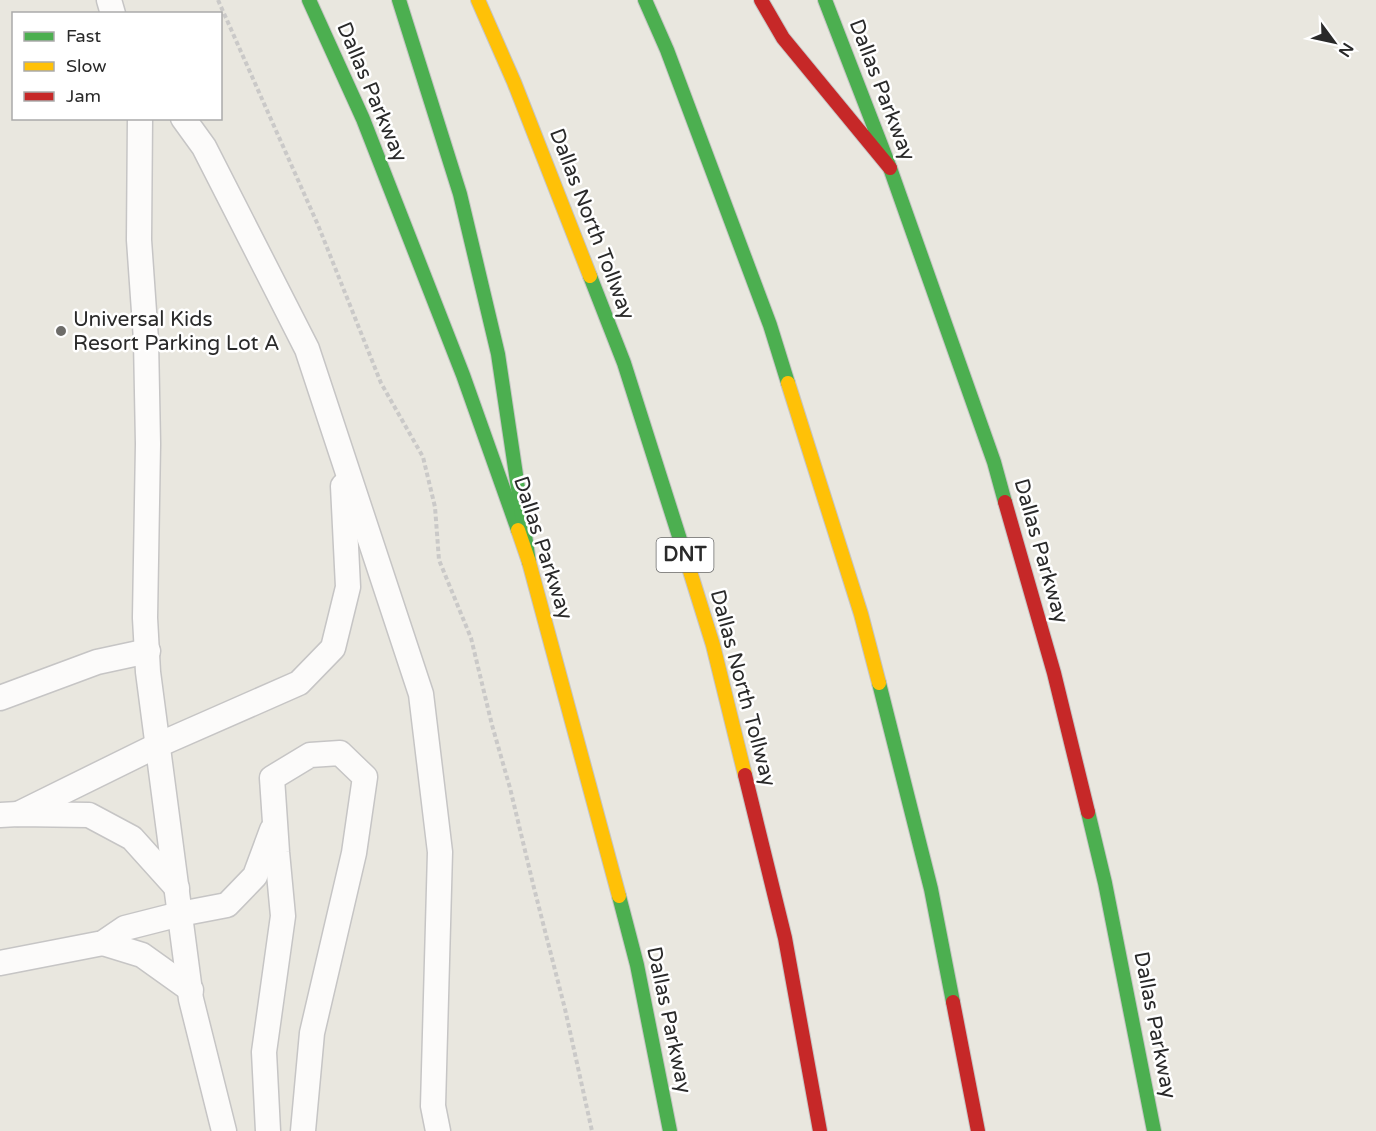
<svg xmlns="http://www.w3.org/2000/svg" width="1376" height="1131" font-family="'Varela Round',sans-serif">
	<rect width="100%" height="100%" fill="#e9e7df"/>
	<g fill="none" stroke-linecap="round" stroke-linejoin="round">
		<defs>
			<g id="lane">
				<path d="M109 0 113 14"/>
				<path d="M140 118 139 240 146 340 148 444 145 618 148 672 191 999 224 1131"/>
				<path d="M183 118 204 147 307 349 421 694 440 852 433 1106 438 1131"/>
				<path d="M0 698 97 662 148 651"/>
				<path d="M18 814 158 745 299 683 333 648 348 587 343 486"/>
				<path d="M0 815 18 814 89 815 132 838 177 888"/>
				<path d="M103 943 142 955 191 990"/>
				<path d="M0 963 103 943 125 928 180 914 227 905 255 876 272 830"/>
				<path d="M268 1131 264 1052 283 916 277 852 272 778 310 755 340 753 365 777 354 853 312 1033 303 1131"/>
			</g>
			<g id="fast">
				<path d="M309 0 363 119 463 375 518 530"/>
				<path d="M399 0 460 194 498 354 529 562"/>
				<path d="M645 0 667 50 770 325 788 383"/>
				<path d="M825 0 890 168 994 462 1005 502"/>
				<path d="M590 276 624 363 684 552"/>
				<path d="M879 683 931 889 953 1002"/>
				<path d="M1088 812 1105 883 1154 1131"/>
				<path d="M619 896 637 965 670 1131"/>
			</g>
			<g id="slow">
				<path d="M478 0 514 82 590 276"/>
				<path d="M788 383 861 614 879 683"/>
				<path d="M518 530 529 562 619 896"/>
				<path d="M684 552 713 645 745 775"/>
			</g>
			<g id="jam">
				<path d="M761 0 783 38 890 168"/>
				<path d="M1005 502 1054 673 1088 812"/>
				<path d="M745 775 785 938 820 1131"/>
				<path d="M953 1002 978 1131"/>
			</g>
		</defs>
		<use href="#lane" stroke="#c6c5c5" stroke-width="27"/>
		<use href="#fast" stroke="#c6c5c5" stroke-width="16"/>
		<use href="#slow" stroke="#c6c5c5" stroke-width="16"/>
		<use href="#jam" stroke="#c6c5c5" stroke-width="16"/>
		<path stroke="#cac9c8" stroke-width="4" stroke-dasharray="4.5 3" stroke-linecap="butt" d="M218 0 318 225 381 383 423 457 435 507 439 560 471 638 492 725 510 788 534 888 565 1009 592 1131"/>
		<use href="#lane" stroke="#fcfbfa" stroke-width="24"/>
		<use href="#fast" stroke="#4caf50" stroke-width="14"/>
		<use href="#slow" stroke="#ffc107" stroke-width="14"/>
		<use href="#jam" stroke="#c62828" stroke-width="14"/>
	</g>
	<circle fill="#6d6c69" stroke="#fff" stroke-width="2" cx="61" cy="331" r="6"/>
	<g text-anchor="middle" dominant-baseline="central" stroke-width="5" stroke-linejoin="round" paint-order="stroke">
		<rect fill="#fff" stroke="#6a6a6a" stroke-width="1.5" x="656.5" y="538" width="57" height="34" rx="4.5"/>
		<g font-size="20" font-weight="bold" fill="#2a2a2a">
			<text x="685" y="555">DNT</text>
		</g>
		<g font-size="21" fill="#2a2a2a" stroke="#fff">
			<text transform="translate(882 90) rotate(69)">Dallas Parkway</text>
			<text transform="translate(372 92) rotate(67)">Dallas Parkway</text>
			<text transform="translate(592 224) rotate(69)">Dallas North Tollway</text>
			<text transform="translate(543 548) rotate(72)">Dallas Parkway</text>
			<text transform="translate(1041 551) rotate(74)">Dallas Parkway</text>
			<text transform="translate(743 688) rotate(75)">Dallas North Tollway</text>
			<text transform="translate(669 1020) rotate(78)">Dallas Parkway</text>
			<text transform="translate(1155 1025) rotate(79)">Dallas Parkway</text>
		</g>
		<g font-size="21" fill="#2a2a2a" stroke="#fff" text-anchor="start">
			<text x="73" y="319">Universal Kids<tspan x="73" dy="24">Resort Parking Lot A</tspan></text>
		</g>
	</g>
	<rect x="12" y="12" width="210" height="108" fill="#ffffff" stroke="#aaaaaa" stroke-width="1.5"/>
	<rect x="24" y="32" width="30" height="9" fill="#4caf50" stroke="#aaaaaa" stroke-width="1.5"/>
	<text x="66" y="42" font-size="18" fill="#2a2a2a">Fast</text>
	<rect x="24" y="62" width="30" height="9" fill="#ffc107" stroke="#aaaaaa" stroke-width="1.5"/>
	<text x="66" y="72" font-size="18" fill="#2a2a2a">Slow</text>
	<rect x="24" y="92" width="30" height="9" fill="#c62828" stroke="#aaaaaa" stroke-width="1.5"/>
	<text x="66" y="102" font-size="18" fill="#2a2a2a">Jam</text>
	<g transform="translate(1334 42) rotate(123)" stroke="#ffffff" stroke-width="4.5" paint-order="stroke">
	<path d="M0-4.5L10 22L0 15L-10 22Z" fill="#2a2a2a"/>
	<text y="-9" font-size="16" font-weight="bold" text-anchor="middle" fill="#2a2a2a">N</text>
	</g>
</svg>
